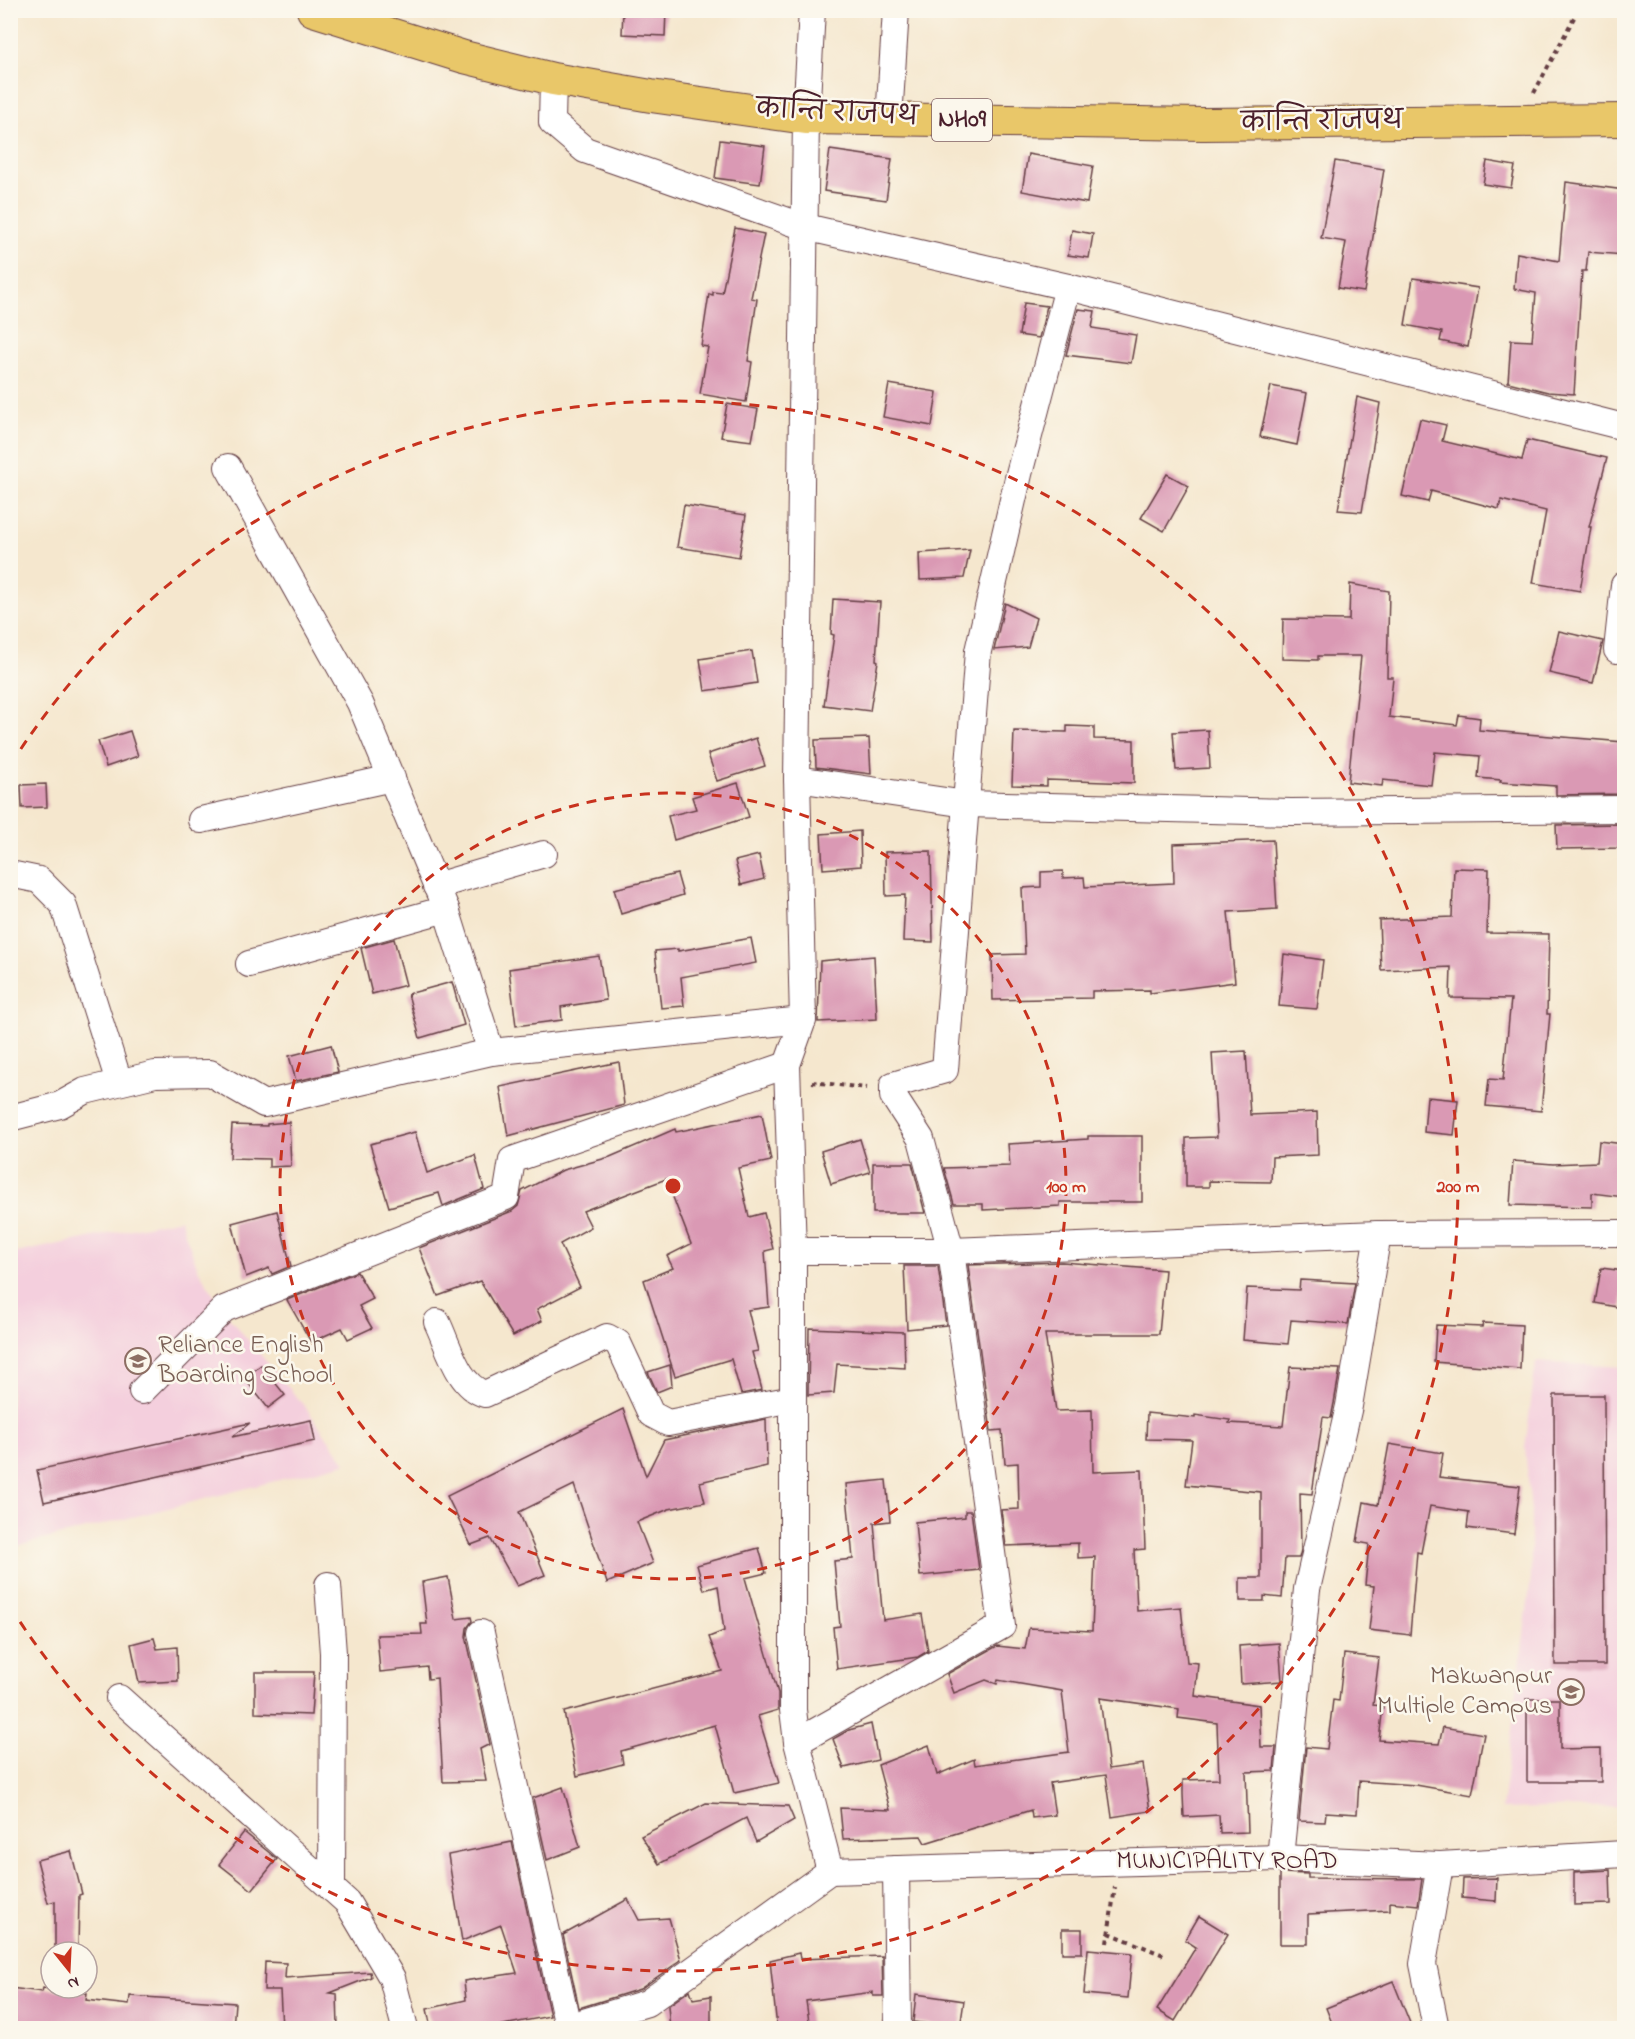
<svg xmlns="http://www.w3.org/2000/svg" width="1635" height="2039" font-family="'Indie Flower','Playpen Sans Deva',sans-serif">
	<rect width="100%" height="100%" fill="#fbf7ec"/>
	<filter id="ink" filterUnits="userSpaceOnUse"><feTurbulence type="fractalNoise" baseFrequency=".0167" numOctaves="2"/><feDisplacementMap in="SourceGraphic" scale="12" xChannelSelector="R" yChannelSelector="G"/><feConvolveMatrix kernelMatrix="1 2 1 2 8 2 1 2 1" color-interpolation-filters="sRGB"/></filter>
	<filter id="wash" filterUnits="userSpaceOnUse"><feTurbulence type="fractalNoise" baseFrequency=".008" numOctaves="4" result="noise"/><feDisplacementMap in="SourceGraphic" scale="24" xChannelSelector="R" yChannelSelector="G"/><feGaussianBlur stdDeviation="1.35" result="paint"/><feColorMatrix in="noise" values="0 0 0 0 0 0 0 0 0 0 0 0 0 0 0 0 0 1.4 0 .05"/><feComposite in="paint" operator="in"/></filter>
	<g filter="url(#wash)">
		<rect width="100%" height="100%" fill="#f5e7ce"/>
		<g fill="#f4cfdd">
			<path d="M180 1219 198 1269 226 1314 306 1408 346 1463 11 1548V1254Z"/>
			<path d="M1536 1362 1624 1367V1806L1502 1809 1531 1578V1511L1525 1448Z"/>
		</g>
		<g id="blocks">
			<g fill="#da99b4">
				<path d="M623 10H666L665 36 622 34Z"/>
				<path d="M720 140 765 146 760 184 715 178Z"/>
				<path d="M830 150 892 159 886 200 824 191Z"/>
				<path d="M1028 154 1093 166 1087 203 1022 191Z"/>
				<path d="M1335 161 1384 169 1364 292 1338 288 1346 242 1321 238Z"/>
				<path d="M1487 161 1515 166 1511 188 1483 184Z"/>
				<path d="M1566 182 1624 190V255L1588 252 1586 271H1582L1574 394 1548 392 1508 382 1511 340 1532 341 1536 293 1514 289 1517 253 1559 261Z"/>
				<path d="M735 228 764 234 751 298 757 299 748 361 752 362 746 402 700 394 708 347 701 346 709 294 713 295V292L722 293Z"/>
				<path d="M1072 230 1093 234 1089 258 1068 255Z"/>
				<path d="M1413 278 1478 288 1468 347 1440 341 1442 332 1405 325Z"/>
				<path d="M1024 303 1047 306 1039 338 1019 335Z"/>
				<path d="M1078 309 1095 311 1092 328 1136 335 1131 363 1066 355Z"/>
				<path d="M889 384 937 392 932 426 883 417Z"/>
				<path d="M1271 386 1307 393 1297 445 1260 437Z"/>
				<path d="M1357 397 1380 403 1362 512 1338 510Z"/>
				<path d="M727 404 758 409 752 441 721 437Z"/>
				<path d="M1420 419 1446 425 1442 441 1522 460 1527 440 1607 458 1589 527H1591L1580 591 1533 583 1546 511 1501 500 1499 509 1431 491 1428 502 1402 496Z"/>
				<path d="M1167 474 1189 486 1164 531 1141 518Z"/>
				<path d="M684 505 746 515 739 557 677 547Z"/>
				<path d="M970 550 964 578 920 580 919 553Z"/>
				<path d="M1350 584 1389 591 1387 677H1393L1389 717 1457 725 1459 715 1480 718 1479 730 1624 742V794L1556 795V786L1500 782 1501 780 1478 778 1480 756 1435 752 1431 785 1383 780 1382 786 1348 782 1361 656H1318V660L1282 659 1283 619 1349 620Z"/>
				<path d="M833 599 880 602 876 660 878 661 870 711 824 705 834 635 831 634Z"/>
				<path d="M1005 603 1036 618 1028 647 994 650Z"/>
				<path d="M1559 631 1603 641 1593 683 1549 673Z"/>
				<path d="M752 651 757 683 705 691 700 659Z"/>
				<path d="M1067 726 1094 727V739L1134 740V783L1047 780V786L1012 785 1014 731 1067 732Z"/>
				<path d="M1208 730 1210 768 1176 770 1173 732Z"/>
				<path d="M130 731 138 756 106 767 98 741Z"/>
				<path d="M756 738 765 766 717 781 708 754Z"/>
				<path d="M869 738 871 774 816 767 815 740Z"/>
				<path d="M738 783 749 817 674 840 668 816 696 809 692 797Z"/>
				<path d="M46 784 47 807 22 808 21 785Z"/>
				<path d="M1624 824V848L1557 849 1556 825Z"/>
				<path d="M860 831 861 866 823 869 821 834Z"/>
				<path d="M1273 840 1277 909 1228 912 1235 982 1150 993V990L1092 991V998L993 1000 992 955 1025 954 1022 888 1041 887V872L1063 871V878L1084 877 1085 887 1174 883 1173 844Z"/>
				<path d="M931 851 933 942 903 941 905 895 886 896 885 852Z"/>
				<path d="M759 855 764 879 741 885 735 861Z"/>
				<path d="M1454 868 1489 869 1487 933 1549 934 1547 1014H1550L1541 1111 1486 1106 1489 1079 1503 1080 1511 999 1450 998 1451 967 1381 970 1379 920 1452 917Z"/>
				<path d="M677 874 683 895 621 914 614 889Z"/>
				<path d="M751 938 756 963 681 977 684 1006 661 1008 655 951 678 949V951Z"/>
				<path d="M394 939 406 985 372 994 361 948Z"/>
				<path d="M1284 954 1323 960 1317 1009 1279 1006Z"/>
				<path d="M599 956 606 1000 561 1007 562 1020 516 1026 509 969Z"/>
				<path d="M874 956 877 1019 818 1022 820 961Z"/>
				<path d="M452 982 464 1025 420 1038 408 994Z"/>
				<path d="M331 1045 338 1072 296 1081 289 1056Z"/>
				<path d="M1246 1051 1250 1115 1317 1112 1318 1155 1272 1157 1271 1182 1209 1181V1187H1186V1138L1217 1137 1212 1053Z"/>
				<path d="M619 1062 624 1105 508 1136 500 1087Z"/>
				<path d="M1427 1097 1458 1100 1454 1135 1424 1132Z"/>
				<path d="M762 1114 771 1161 738 1168 749 1217 764 1213 773 1249 765 1251 769 1307 748 1310 758 1351 752 1352 762 1390 741 1394 731 1359 675 1376 644 1280 673 1268 667 1256 691 1244 666 1179 583 1211 591 1227 560 1244 580 1287 537 1309 542 1321 513 1336 480 1281 438 1296 419 1248 512 1211 518 1206 522 1191 563 1170 610 1157 675 1129 676 1132Z"/>
				<path d="M289 1122 291 1166 269 1167V1159L230 1158 232 1125 267 1126V1124Z"/>
				<path d="M415 1132 427 1173 475 1155 484 1189 443 1206 439 1193 389 1207 370 1144Z"/>
				<path d="M1088 1136H1142V1202H1060V1206L983 1210V1204H954L944 1168 1010 1166 1008 1144 1088 1139Z"/>
				<path d="M860 1139 870 1172 831 1184 821 1151Z"/>
				<path d="M1599 1141 1624 1144V1197L1592 1193V1207L1510 1205 1513 1161 1553 1164 1597 1162Z"/>
				<path d="M873 1163H912L925 1213H873Z"/>
				<path d="M277 1211 291 1266 272 1274 269 1268 246 1277 232 1223Z"/>
				<path d="M1062 1262 1165 1270 1159 1334H1045L1056 1411 1092 1410 1093 1472 1142 1470 1145 1549 1134 1550 1137 1611 1181 1607 1187 1662 1198 1663 1195 1696 1259 1705 1261 1747H1276L1274 1771 1246 1772 1248 1832 1220 1833 1219 1815 1184 1817 1183 1794V1780L1219 1779 1217 1723 1178 1718 1179 1709 1100 1698 1109 1769 1143 1764 1150 1811 1112 1817 1106 1775 1050 1783 1055 1815 1032 1818 1031 1810 925 1843 921 1836 843 1839 840 1808 890 1810 878 1765 929 1745 937 1775 974 1759 975 1765 1069 1752 1062 1691 998 1680 997 1684 986 1680 954 1693 947 1674 997 1646 1025 1649 1029 1628 1092 1631 1095 1557 1078 1558V1543L1006 1546 1001 1510 1019 1509 1018 1463 1005 1464 1002 1430 991 1431 968 1265Z"/>
				<path d="M904 1266H938L946 1325 907 1329Z"/>
				<path d="M1601 1268 1624 1271 1622 1308 1595 1303Z"/>
				<path d="M357 1272 373 1299 359 1306 372 1328 348 1339 342 1328 311 1342 287 1300Z"/>
				<path d="M1300 1280 1355 1283 1348 1324 1291 1320 1288 1344 1243 1340 1247 1288 1299 1290Z"/>
				<path d="M1483 1323 1522 1325 1520 1369 1434 1362 1436 1325 1482 1327Z"/>
				<path d="M809 1328 904 1332 905 1368 837 1364 834 1393 808 1395Z"/>
				<path d="M261 1365 285 1395 268 1408 244 1378Z"/>
				<path d="M670 1365 672 1386 657 1392 648 1372Z"/>
				<path d="M1290 1367 1340 1369 1334 1403 1331 1418 1323 1417 1312 1494 1300 1493 1301 1550 1299 1558H1285L1282 1598 1264 1596V1601H1240V1578H1261V1492L1186 1485 1192 1440 1146 1439 1147 1413 1195 1418V1415L1230 1420 1229 1423 1283 1426Z"/>
				<path d="M1554 1395H1604L1605 1665H1555Z"/>
				<path d="M623 1409 646 1476 664 1440 766 1419 767 1466 700 1482 705 1502 669 1509 637 1522 653 1563 607 1583 574 1485 519 1512 545 1575 517 1586 490 1538 471 1545 447 1496Z"/>
				<path d="M311 1420 315 1441 44 1502 37 1470 250 1423 232 1437Z"/>
				<path d="M1389 1444 1443 1453 1439 1477 1520 1486 1514 1534 1467 1528 1469 1512 1430 1506 1421 1553 1417 1552 1410 1635 1369 1630 1374 1586 1365 1585 1369 1544 1357 1542 1364 1502 1378 1505Z"/>
				<path d="M886 1480 890 1521 874 1523 883 1620 922 1614 928 1651 918 1657 837 1669 833 1627 840 1626 834 1561 853 1559 846 1484Z"/>
				<path d="M965 1511H971L979 1570 920 1576 915 1522 965 1517Z"/>
				<path d="M759 1548 766 1573 745 1578 778 1693V1710L758 1716 779 1783 734 1793 715 1725 621 1751 623 1764 577 1776 564 1712 722 1671 709 1637 724 1631 718 1586 704 1590 697 1565Z"/>
				<path d="M448 1577 456 1619 471 1617 472 1621 467 1628 466 1636 490 1744 480 1749 486 1781 443 1782 437 1678 428 1679 427 1667 380 1672 377 1635 422 1634 421 1624H427L422 1582Z"/>
				<path d="M154 1638 157 1649 177 1647 178 1681 139 1683 131 1644Z"/>
				<path d="M1279 1643 1282 1681 1241 1684 1239 1646Z"/>
				<path d="M1344 1654 1379 1658 1373 1705 1383 1706 1379 1740 1439 1744 1443 1727 1484 1734 1472 1795 1416 1785 1359 1781 1357 1814 1326 1812 1325 1822 1299 1821 1306 1747 1327 1749 1333 1700 1339 1701Z"/>
				<path d="M255 1672H314L311 1715 255 1713Z"/>
				<path d="M1527 1699H1560V1749L1601 1748V1782H1527Z"/>
				<path d="M871 1724 878 1760 844 1768 833 1739 849 1730Z"/>
				<path d="M563 1787 580 1847 547 1860 533 1798Z"/>
				<path d="M706 1803 788 1806 794 1820 756 1842 746 1818 659 1864 641 1836Z"/>
				<path d="M244 1832 277 1859 252 1890 219 1864Z"/>
				<path d="M512 1842 550 2016 488 2028H431L427 2009 466 2000 464 1981 517 1973 501 1925 462 1941 448 1855Z"/>
				<path d="M71 1851 82 1894 79 1895 78 1950 55 1949V1901L48 1903 37 1860Z"/>
				<path d="M1610 1870 1611 1904 1574 1905V1872Z"/>
				<path d="M1280 1873 1308 1874V1878L1422 1879 1418 1905 1390 1902V1910L1308 1914V1944H1280Z"/>
				<path d="M1497 1878 1496 1901 1462 1898 1463 1879Z"/>
				<path d="M628 1899 639 1920 669 1918 681 1960 640 1989 579 2008 563 1935Z"/>
				<path d="M1199 1916 1228 1934 1175 2021 1157 2010 1196 1947 1185 1940Z"/>
				<rect x="1062" y="1929" width="20" height="24"/>
				<path d="M1088 1949 1132 1953 1128 1998 1084 1994Z"/>
				<path d="M799 1953 800 1959 882 1956 883 1996H873V1992L806 2001 810 2028H777L770 1960Z"/>
				<path d="M265 1962 286 1963 285 1978 370 1972 371 1977 330 1993 337 1994 338 2028H282L280 1990H264Z"/>
				<path d="M1393 1981 1412 2028H1334L1326 2008Z"/>
				<path d="M10 1988 42 1992 43 1988 87 1993 86 2000 129 2005 130 1996 235 2003 233 2028H10Z"/>
				<path d="M690 1990 693 1999 711 1996V2028H670L668 2006Z"/>
				<path d="M916 1994 964 2001 960 2028 913 2022Z"/>
			</g>
		</g>
	</g>
	<g filter="url(#ink)">
		<use href="#blocks" fill-opacity="0" stroke="#643d43" stroke-width="1.5"/>
		<g fill="none" stroke-linecap="round" stroke-linejoin="round">
			<defs>
				<g id="minor">
					<path d="M812 10 806 118 797 779 803 1020 787 1065 793 1251V1710L797 1742 830 1871"/>
					<path d="M553 79 552 122 585 150 805 227 1068 287 1624 427"/>
					<path d="M889 119 896 10"/>
					<path d="M228 467 360 703 446 909"/>
					<path d="M1617 650 1624 585"/>
					<path d="M797 779 966 804 1291 812 1624 809"/>
					<path d="M201 820 392 778"/>
					<path d="M10 874 39 880 63 904 119 1082"/>
					<path d="M436 886 544 854"/>
					<path d="M249 964 446 909 491 1052"/>
					<path d="M10 1118 60 1105 85 1091 155 1074 210 1073 264 1104 491 1052 803 1020"/>
					<path d="M793 1251H951L1378 1234 1624 1233"/>
					<path d="M437 1322C449 1347 458 1386 485 1394L607 1337 618 1343 651 1414 668 1423 793 1399"/>
					<path d="M142 1391 224 1309 506 1197 512 1160 787 1065"/>
					<path d="M328 1585 333 1653 332 1889"/>
					<path d="M481 1633 568 2027"/>
					<path d="M119 1698 347 1902 392 1978 405 2028"/>
					<path d="M797 1742 1002 1626 951 1251 921 1139 893 1096V1085L945 1070 978 651 1019 474 1068 287"/>
					<path d="M1280 1858 1307 1589 1349 1406 1378 1234"/>
					<path d="M896 1869 898 2028"/>
					<path d="M830 1871 1280 1858 1440 1865 1624 1854"/>
					<path d="M564 2028 647 2003 830 1871"/>
					<path d="M1436 2028 1423 1964 1440 1865"/>
				</g>
				<path id="major" d="M313 10 464 57 553 79 651 96 806 118 1203 124 1624 120"/>
			</defs>
			<use href="#minor" stroke="#643d43" stroke-width="28"/>
			<use href="#major" stroke="#643d43" stroke-width="34"/>
			<g stroke="#643d43" stroke-width="4" stroke-dasharray="4.5 4.5" stroke-linecap="butt">
				<path d="M1534 93 1578 10"/>
				<path d="M812 1082 867 1088"/>
				<path d="M1109 1933 1166 1956"/>
				<path d="M1107 1943 1115 1887"/>
			</g>
			<use href="#minor" stroke="#fff" stroke-width="26"/>
			<use href="#major" stroke="#e9c769" stroke-width="32"/>
		</g>
	</g>
	<g fill="none" stroke="#c8321e" stroke-width="3" stroke-dasharray="10 8">
		<circle cx="673" cy="1186" r="393"/>
		<path d="M11 764A785 785 0 1 1 11 1608"/>
	</g>
	<defs>
		<symbol id="school-ring" viewBox="-11 -11 22 22"><circle r="9.5" fill="#fbf7ec" stroke="#8d6e63" stroke-width="1.5"/><path d="M0-5L7-2L0 1L-7-2ZM-4 1L0 2.5L4 1V4Q0 6-4 4Z" fill="#8d6e63"/></symbol>
		<symbol id="university-ring" viewBox="-11 -11 22 22"><circle r="9.5" fill="#fbf7ec" stroke="#8d6e63" stroke-width="1.5"/><path d="M0-5L7-2L0 1L-7-2ZM-4 1L0 2.5L4 1V4Q0 6-4 4Z" fill="#8d6e63"/></symbol>
	</defs>
	<g fill-rule="evenodd">
		<use href="#school-ring" x="123" y="1346" width="30" height="30"/>
		<use href="#university-ring" x="1556" y="1677" width="30" height="30"/>
	</g>
	<g text-anchor="middle" dominant-baseline="central" stroke-width="5" stroke-linejoin="round" paint-order="stroke">
		<rect fill="#fbf7ec" stroke="#7f6065" stroke-width="1.5" x="932" y="99" width="60" height="42" rx="4.5"/>
		<g font-size="24" font-weight="bold" fill="#4a1f2b">
			<text x="962" y="120">NH09</text>
		</g>
		<g font-size="26" fill="#4a1f2b" stroke="#fbf7ec">
			<text transform="translate(837 114) rotate(3)">कान्ति राजपथ</text>
			<text transform="translate(1322 123) rotate(-1)">कान्ति राजपथ</text>
			<text x="1227" y="1862">MUNICIPALITY ROAD</text>
		</g>
		<g font-size="26" fill="#785e54" stroke="#fbf7ec" text-anchor="start">
			<text x="158" y="1346">Reliance English<tspan x="158" dy="30">Boarding School</tspan></text>
			<text x="1552" y="1677" text-anchor="end">Makwanpur<tspan x="1552" dy="30">Multiple Campus</tspan></text>
		</g>
	</g>
	<circle cx="673" cy="1186" r="9" fill="#c8321e" stroke="#fbf7ec" stroke-width="3"/>
	<g font-size="18" text-anchor="middle" font-weight="bold" fill="#c8321e" stroke="#fbf7ec" stroke-width="5" stroke-linejoin="round" paint-order="stroke">
		<text x="1066" y="1192">100 m</text>
		<text x="1458" y="1192">200 m</text>
	</g>
	<rect width="1635" height="2039" fill="none" stroke="#fbf7ec" stroke-width="36"/>
	<g transform="translate(69 1970) rotate(162)"><circle r="28" fill="#fbf7ec" stroke="#b4a19f" stroke-width="1.5"/>
	<path d="M0-4.5L10 22L0 15L-10 22Z" fill="#c8321e"/>
	<text y="-9" font-size="16" font-weight="bold" text-anchor="middle" fill="#4a1f2b">N</text>
	</g>
</svg>
